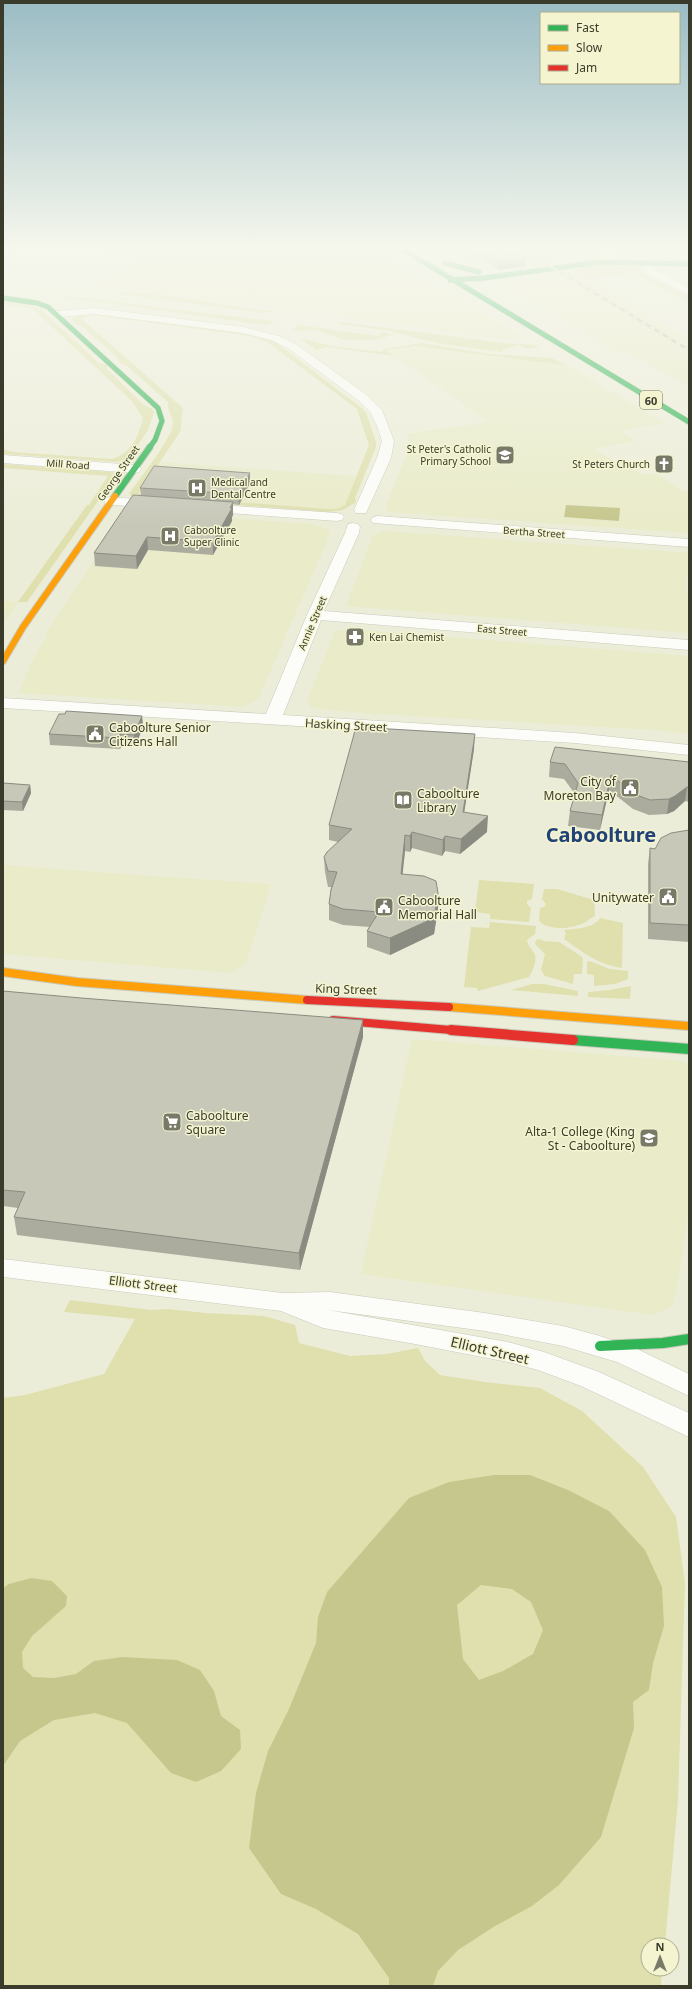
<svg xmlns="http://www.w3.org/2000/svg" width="692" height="1989" font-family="'Noto Sans',sans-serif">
	<rect width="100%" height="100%" fill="#ecedd8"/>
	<g fill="#e9ebc9">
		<path d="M153 249H371L529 340 501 339 334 316 321 308 302 312 92 285Z"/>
		<path d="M449 249H539L560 262 534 265 532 262 523 263 527 267 496 271 481 269Z"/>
		<path d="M577 271 689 339V387L625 351 617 352 503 282Z"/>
		<path d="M414 346 569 366 665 423 621 431 635 441 594 449 616 462 621 461 642 474H657L683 491H689V533L389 512 385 507 410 447 407 434 487 422 462 403 386 350Z"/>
		<path d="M160 462 356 476 345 505 336 509 143 495 139 493Z"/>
		<path d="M127 511 313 524 329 530 330 534 258 700 241 707 19 693 31 663 48 634H45Z"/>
		<path d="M384 531 689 553 686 591 689 592V633L346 606 373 535Z"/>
		<path d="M3 601 18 602 3 624Z"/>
		<path d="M349 629 689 656V734L656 730 360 713 311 708 307 701 335 631Z"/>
		<path d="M3 865 151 876 271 884 246 964 231 973 3 954Z"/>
		<path d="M412 1039 683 1061 689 1065V1208L677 1290 671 1307 653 1315 361 1274Z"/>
	</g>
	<g fill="#dfe0ae" fill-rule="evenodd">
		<path d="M603 265 637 266 643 274 689 297V302L633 273 589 279 574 269Z"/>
		<path d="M124 292 169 296 277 312 262 313 118 294Z"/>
		<path d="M66 296 272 321 274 323 264 325 63 297Z"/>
		<path d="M3 302 33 306 42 310 99 363 107 365V369L144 405 151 408 154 412 148 430 133 452 131 460 115 462 3 454V449L13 452 111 459C131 455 139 435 143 418L132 401 34 310 28 307 3 304Z"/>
		<path d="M92 313 247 334 274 341 363 409 366 413 376 442V447L355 498 356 502 343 510 329 512 132 497 129 494C139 479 173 438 173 423 173 416 167 411 168 402L127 366 118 362 119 359 84 328 75 324 72 319 78 315ZM91 315 250 336 267 342 357 409 369 445 345 505 336 509H329L143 495 139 493 180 432 183 408 82 319Z"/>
		<path d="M341 322 503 343 535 345 539 347 529 349 518 345 502 350 503 352 442 344 385 330 338 324Z"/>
		<path d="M298 325 378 336 384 332 393 335 374 340H349L341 339 317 330 292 331Z"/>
		<path d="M300 338 331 346 383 352 382 351 385 349 421 343 491 354 551 358 569 366 415 346 386 350 394 356 327 347 316 350Z"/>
		<path d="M3 464 112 472 117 474 27 602H18L87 505H89L108 476 3 468Z"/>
		<path d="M479 880 534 884 532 899 527 901V904L531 908 529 922 490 919V914L475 912Z"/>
		<path d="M544 889H557L594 900 595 916C590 918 588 921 584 923 571 929 549 931 539 921L540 908 544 907 546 904 542 899Z"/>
		<path d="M600 918 623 923 622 968C599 965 582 952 564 939L566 933 564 930C574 929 595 928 600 918Z"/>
		<path d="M490 922 536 926 535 934 527 940C528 947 533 949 535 955 537 962 532 972 529 977L478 991 477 988 464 987 471 927 489 928Z"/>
		<path d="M539 939 544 941 559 942 581 956 583 959 582 974H574L573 984 545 976 541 970 545 954 535 944 536 940Z"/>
		<path d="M589 961 610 969 628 971V979L615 984 594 986V975L587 974V962Z"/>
		<path d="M532 984H544L578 991V996L511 990Z"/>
		<path d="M631 986 630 999 588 997V992L610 990Z"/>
		<path d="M70 1300 151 1310 167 1309 206 1313 264 1316 295 1325 299 1343 350 1356 387 1354 418 1348 425 1361 440 1375 485 1382 540 1388 582 1411 643 1467 676 1517 685 1583 678 1800 665 1945H648V1969H662L661 1986H3V1398L25 1395 104 1374 135 1319 64 1312Z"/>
	</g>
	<g fill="#c6c78d" fill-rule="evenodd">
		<path d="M566 505 620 508 619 521 564 517Z"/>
		<path d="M494 1475H530L568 1490 609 1511 645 1550 662 1587 664 1626 653 1663 649 1690 633 1702 634 1728 601 1837 559 1885 532 1906 495 1926 458 1950 438 1971 433 1986H389V1978L358 1934 316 1909 281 1894 249 1848 256 1793 268 1751 289 1709 316 1643 318 1617 327 1592 409 1498 449 1482ZM481 1585 512 1589 531 1602 543 1630 533 1654 503 1671 479 1680 463 1659 457 1605Z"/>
		<path d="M31 1578 52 1581 67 1596 66 1606 32 1636 22 1652 23 1668 33 1677 54 1678 76 1674 94 1661 122 1657 177 1660 200 1670 214 1691 221 1716 240 1730 241 1749 221 1771 196 1782 171 1773 127 1723 95 1713 54 1720 20 1741 3 1766V1588L9 1584Z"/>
	</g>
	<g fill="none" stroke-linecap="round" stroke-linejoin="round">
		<defs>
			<g id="street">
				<path d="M12 249H38L72 252 110 249C96 265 36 254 17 252Z"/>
				<path d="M598 249H608L618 261 613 264 609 263Z"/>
				<path d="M647 259 651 260 656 270 689 288V295L647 274 642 262Z"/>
				<path d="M95 308 243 327 279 336 297 345 367 395 382 410 394 441 391 458 366 513H356L354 510 377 458 382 441 377 426 370 412 359 401 289 349 271 340 243 333 95 314 57 317 51 314 57 311Z"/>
				<path d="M3 455 134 465 139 466 141 469 139 472 134 473 3 463Z"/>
				<path d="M111 497 157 501 162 502 164 505 162 508 157 509 106 504 104 501 106 498Z"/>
				<path d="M206 504 337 513 342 514 344 517 342 520 337 521 201 511 199 508 201 505Z"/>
				<path d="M378 516 689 539V547L373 523 371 520 373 517Z"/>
				<path d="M353 523 358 524 360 527 359 533 324 611 689 640V650L321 620 283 715 575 733 689 745V755L575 743 3 708V698L266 714 307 615 345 533 348 524Z"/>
				<path d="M3 1259 283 1293 330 1292 485 1313 563 1326 600 1336 635 1348 689 1374V1396L617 1362 563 1346 485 1331 328 1310 508 1342 544 1352 599 1372 689 1413V1437L581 1386 538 1370 508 1362 415 1344 323 1328 281 1311 3 1277Z"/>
			</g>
			<g id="fast-far2">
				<path d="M402 249 689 422"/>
				<path d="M445 263 479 272"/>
				<path d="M450 280 484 278 599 262 689 264"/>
				<path d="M3 298 37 303 48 307 158 408 162 421 155 440 149 448"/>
			</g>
			<path id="fast-far1" d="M115 496 150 447"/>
			<g id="fast">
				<path d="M573 1040 689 1049"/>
				<path d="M600 1346 663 1343 689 1339"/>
			</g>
			<path id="slow-far1" d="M3 661 23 627 115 496"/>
			<g id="slow">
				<path d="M3 972 77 982 307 1000"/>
				<path d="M449 1007 689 1026"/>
			</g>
			<g id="jam-far1">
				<path d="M307 1000 449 1007"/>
				<path d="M333 1020 463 1031"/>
			</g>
			<path id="jam" d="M451 1030 573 1040"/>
		</defs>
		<use href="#street" stroke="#c8c9b9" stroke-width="1"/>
		<use href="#fast-far2" stroke="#c8c9b9" stroke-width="6"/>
		<use href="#fast-far1" stroke="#c8c9b9" stroke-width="8"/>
		<use href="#fast" stroke="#c8c9b9" stroke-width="12"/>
		<use href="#slow-far1" stroke="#c8c9b9" stroke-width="8"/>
		<use href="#slow" stroke="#c8c9b9" stroke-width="10"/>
		<use href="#jam-far1" stroke="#c8c9b9" stroke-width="10"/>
		<use href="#jam" stroke="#c8c9b9" stroke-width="12"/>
		<use href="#street" fill="#fcfcf9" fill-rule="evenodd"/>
		<use href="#fast-far2" stroke="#30b455" stroke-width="5"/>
		<use href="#fast-far1" stroke="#30b455" stroke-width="6"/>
		<use href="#fast" stroke="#30b455" stroke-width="10"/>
		<use href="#slow-far1" stroke="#ff9f0a" stroke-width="6"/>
		<use href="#slow" stroke="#ff9f0a" stroke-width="8"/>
		<use href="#jam-far1" stroke="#e5322d" stroke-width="8"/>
		<use href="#jam" stroke="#e5322d" stroke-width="10"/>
		<defs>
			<path id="rail" d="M522 249 689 350"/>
		</defs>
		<use href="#rail" stroke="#c1c1bb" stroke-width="2.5"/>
		<use href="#rail" stroke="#f4f5d0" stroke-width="1.5" stroke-dasharray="5" stroke-linecap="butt"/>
	</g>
	<g fill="#abac9e">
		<path d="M466 249H509L526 266 498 270Z"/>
		<path d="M250 473V483L239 505 233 504V515L232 517V521L213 555 148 550 137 569 95 566 94 553 141 495 140 488Z"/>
		<path d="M142 716 143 727 135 747 121 746 120 749 50 745 49 734Z"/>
		<path d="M474 749 464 812 487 832 460 854 445 851 442 856 412 848 410 852 405 851 402 874 438 909 434 934 390 955 367 947V931L370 927 343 925 329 920V904L331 887H328L325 872 324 857 338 842 329 840V825Z"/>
		<path d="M550 762H689V802L685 801 674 811 667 814 649 815 633 809 609 790 600 830 568 826 570 811 575 794 564 779 549 777Z"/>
		<path d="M3 783 30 785 31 793 23 811 3 810Z"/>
		<path d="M689 830V942L648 939V864L650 848 655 849Z"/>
		<path d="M3 991 363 1037 300 1270 17 1235 14 1217 18 1208 3 1206Z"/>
	</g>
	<g fill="#8b8c81">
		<path d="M526 259V266L498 270 499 262Z"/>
		<path d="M250 473V483L239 505 238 494Z"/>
		<path d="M233 502V515L232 517V521L213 555V542Z"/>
		<path d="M147 537 148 550 137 569 136 556Z"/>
		<path d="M142 716 143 727 135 747 134 735Z"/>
		<path d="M120 734 121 746 120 749 119 738Z"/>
		<path d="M475 734 474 749 462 827 463 812Z"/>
		<path d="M611 775 609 790 600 830 602 815Z"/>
		<path d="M30 785 31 793 23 811 22 802Z"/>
		<path d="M687 787 685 801 674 811 667 814 669 799Z"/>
		<path d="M488 816 487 832 460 854 461 839Z"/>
		<path d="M412 832V848L410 852V836Z"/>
		<path d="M405 835V851L401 890V874Z"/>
		<path d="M445 836V851L442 856 443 840Z"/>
		<path d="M438 893V909L434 934 390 955V938Z"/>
		<path d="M363 1020V1037L300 1270 299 1253Z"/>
	</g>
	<g fill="#c7c8b8" stroke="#8b8c81">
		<path d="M477 249H509L526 259 499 262Z"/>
		<path d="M154 466 250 473 238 494 140 488Z"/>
		<path d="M133 495 233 502 230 508H232L213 542 147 537 136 556 94 553Z"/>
		<path d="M66 711 142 716 134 735 120 734 119 738 49 734 59 714H65Z"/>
		<path d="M356 727 475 734 463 812 488 816 461 839 445 836 443 840 412 832 410 836 405 835 401 874 424 876 436 881 438 893 434 918 390 938 367 931 379 912 343 909 329 904 331 890 337 872 328 871 324 857 327 852 352 829 329 825Z"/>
		<path d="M555 747 689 762V787H687L675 796 669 799 650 800 634 794 611 775 602 815 570 811 578 783 565 764 550 762Z"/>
		<path d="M3 783 30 785 22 802 3 801Z"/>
		<path d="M689 830V925L650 923V848L655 849 661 838 671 833Z"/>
		<path d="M3 991 81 998 363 1020 299 1253 14 1217 25 1192 3 1190Z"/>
	</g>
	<linearGradient id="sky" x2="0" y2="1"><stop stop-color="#9abcc4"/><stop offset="0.47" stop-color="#f6f7ed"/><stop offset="1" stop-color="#f6f7ed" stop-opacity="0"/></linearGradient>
	<rect width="692" height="527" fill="url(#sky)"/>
	<defs>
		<symbol id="school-square" viewBox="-11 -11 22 22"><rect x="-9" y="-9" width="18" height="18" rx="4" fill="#797968" stroke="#f4f5d0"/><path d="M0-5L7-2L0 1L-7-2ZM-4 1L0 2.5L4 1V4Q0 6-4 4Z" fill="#fff"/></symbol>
		<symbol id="church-square" viewBox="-11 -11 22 22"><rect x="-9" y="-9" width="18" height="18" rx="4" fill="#797968" stroke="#f4f5d0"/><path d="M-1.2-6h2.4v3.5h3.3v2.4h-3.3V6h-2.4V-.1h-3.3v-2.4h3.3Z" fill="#fff"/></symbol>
		<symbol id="hospital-square" viewBox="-11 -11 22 22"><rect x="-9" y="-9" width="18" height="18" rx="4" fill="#797968" stroke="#f4f5d0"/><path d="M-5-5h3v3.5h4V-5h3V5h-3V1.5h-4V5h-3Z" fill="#fff"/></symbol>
		<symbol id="pharmacy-square" viewBox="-11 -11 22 22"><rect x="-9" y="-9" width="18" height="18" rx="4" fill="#797968" stroke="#f4f5d0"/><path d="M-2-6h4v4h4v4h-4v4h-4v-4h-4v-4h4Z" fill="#fff"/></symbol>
		<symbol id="civic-square" viewBox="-11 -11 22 22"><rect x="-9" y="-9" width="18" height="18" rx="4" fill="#797968" stroke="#f4f5d0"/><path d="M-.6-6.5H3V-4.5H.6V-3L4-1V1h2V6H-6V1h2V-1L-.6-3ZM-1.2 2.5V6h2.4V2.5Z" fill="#fff"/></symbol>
		<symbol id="library-square" viewBox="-11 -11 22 22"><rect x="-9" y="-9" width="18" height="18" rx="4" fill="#797968" stroke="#f4f5d0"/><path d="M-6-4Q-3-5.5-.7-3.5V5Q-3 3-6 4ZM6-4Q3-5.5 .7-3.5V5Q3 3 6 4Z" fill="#fff"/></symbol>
		<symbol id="supermarket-square" viewBox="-11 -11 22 22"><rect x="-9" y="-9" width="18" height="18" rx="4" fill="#797968" stroke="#f4f5d0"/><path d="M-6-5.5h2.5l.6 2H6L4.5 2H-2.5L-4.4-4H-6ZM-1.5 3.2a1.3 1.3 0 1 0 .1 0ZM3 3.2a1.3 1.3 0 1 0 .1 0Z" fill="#fff"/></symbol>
	</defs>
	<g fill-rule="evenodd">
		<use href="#school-square" x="494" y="444" width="22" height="22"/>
		<use href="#church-square" x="653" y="453" width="22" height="22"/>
		<use href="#hospital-square" x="186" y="477" width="22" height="22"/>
		<use href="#hospital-square" x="159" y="525" width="22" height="22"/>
		<use href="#pharmacy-square" x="344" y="626" width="22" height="22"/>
		<use href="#civic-square" x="84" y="723" width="22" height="22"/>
		<use href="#civic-square" x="619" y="777" width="22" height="22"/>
		<use href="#library-square" x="392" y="789" width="22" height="22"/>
		<use href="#civic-square" x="657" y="886" width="22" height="22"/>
		<use href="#civic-square" x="373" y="896" width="22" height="22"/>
		<use href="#supermarket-square" x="161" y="1111" width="22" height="22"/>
		<use href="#school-square" x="638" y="1127" width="22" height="22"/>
	</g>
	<g text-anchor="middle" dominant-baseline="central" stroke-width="3" stroke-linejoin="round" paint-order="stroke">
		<g font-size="10" fill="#3b3b2c" stroke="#f4f5d0" text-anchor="start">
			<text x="491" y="449" text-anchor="end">St Peter's Catholic<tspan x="491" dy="12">Primary School</tspan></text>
			<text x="650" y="464" text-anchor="end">St Peters Church</text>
			<text x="211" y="482">Medical and<tspan x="211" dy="12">Dental Centre</tspan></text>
			<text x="184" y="530">Caboolture<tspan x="184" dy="12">Super Clinic</tspan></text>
			<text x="369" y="637">Ken Lai Chemist</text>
		</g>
		<g font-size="10" fill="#3b3b2c" stroke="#f4f5d0">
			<text transform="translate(68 464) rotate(4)">Mill Road</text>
			<text transform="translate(118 473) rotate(-55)">George Street</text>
			<text transform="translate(534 532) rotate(4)">Bertha Street</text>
			<text transform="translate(312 623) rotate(-67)">Annie Street</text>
			<text transform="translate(502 630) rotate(5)">East Street</text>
		</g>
		<rect fill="#f4f5d0" stroke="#72735d" stroke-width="1" x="640" y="391" width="22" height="18" rx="3"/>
		<g font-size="11" font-weight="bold" fill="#3b3b2c">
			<text x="651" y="400">60</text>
		</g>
		<g font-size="12" fill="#3b3b2c" stroke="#f4f5d0">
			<text transform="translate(346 725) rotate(3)">Hasking Street</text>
			<text transform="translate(346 989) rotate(2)">King Street</text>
			<text transform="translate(143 1284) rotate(7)">Elliott Street</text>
		</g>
		<g font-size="12" fill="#3b3b2c" stroke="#f4f5d0" text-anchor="start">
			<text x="109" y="727">Caboolture Senior<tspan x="109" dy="14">Citizens Hall</tspan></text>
			<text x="616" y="781" text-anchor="end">City of<tspan x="616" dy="14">Moreton Bay</tspan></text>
			<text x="417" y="793">Caboolture<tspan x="417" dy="14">Library</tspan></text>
			<text x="654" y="897" text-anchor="end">Unitywater</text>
			<text x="398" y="900">Caboolture<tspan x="398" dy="14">Memorial Hall</tspan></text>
			<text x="186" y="1115">Caboolture<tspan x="186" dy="14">Square</tspan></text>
			<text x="635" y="1131" text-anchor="end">Alta-1 College (King<tspan x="635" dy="14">St - Caboolture)</tspan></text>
		</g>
		<g font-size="14" fill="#3b3b2c" stroke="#f4f5d0">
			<text transform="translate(490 1350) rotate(13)">Elliott Street</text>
		</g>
		<g font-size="20" font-weight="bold" fill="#204278" stroke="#f4f5d0">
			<text x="601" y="834">Caboolture</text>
		</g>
	</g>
	<rect width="692" height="1989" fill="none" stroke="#3b3b2c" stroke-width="8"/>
	<rect x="540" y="12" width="140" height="72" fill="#f4f5d0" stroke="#aaab8e"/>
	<rect x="548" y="25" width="20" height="6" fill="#30b455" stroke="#aaab8e"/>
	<text x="576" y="32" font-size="12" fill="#3b3b2c">Fast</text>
	<rect x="548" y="45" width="20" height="6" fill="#ff9f0a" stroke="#aaab8e"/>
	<text x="576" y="52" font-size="12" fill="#3b3b2c">Slow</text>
	<rect x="548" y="65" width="20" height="6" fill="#e5322d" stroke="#aaab8e"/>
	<text x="576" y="72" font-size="12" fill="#3b3b2c">Jam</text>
	<g transform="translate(660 1957)"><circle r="19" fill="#f4f5d0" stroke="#aaab8e"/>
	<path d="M0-3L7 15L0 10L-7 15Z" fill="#797968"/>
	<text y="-6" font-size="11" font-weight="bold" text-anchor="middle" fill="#3b3b2c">N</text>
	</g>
</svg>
